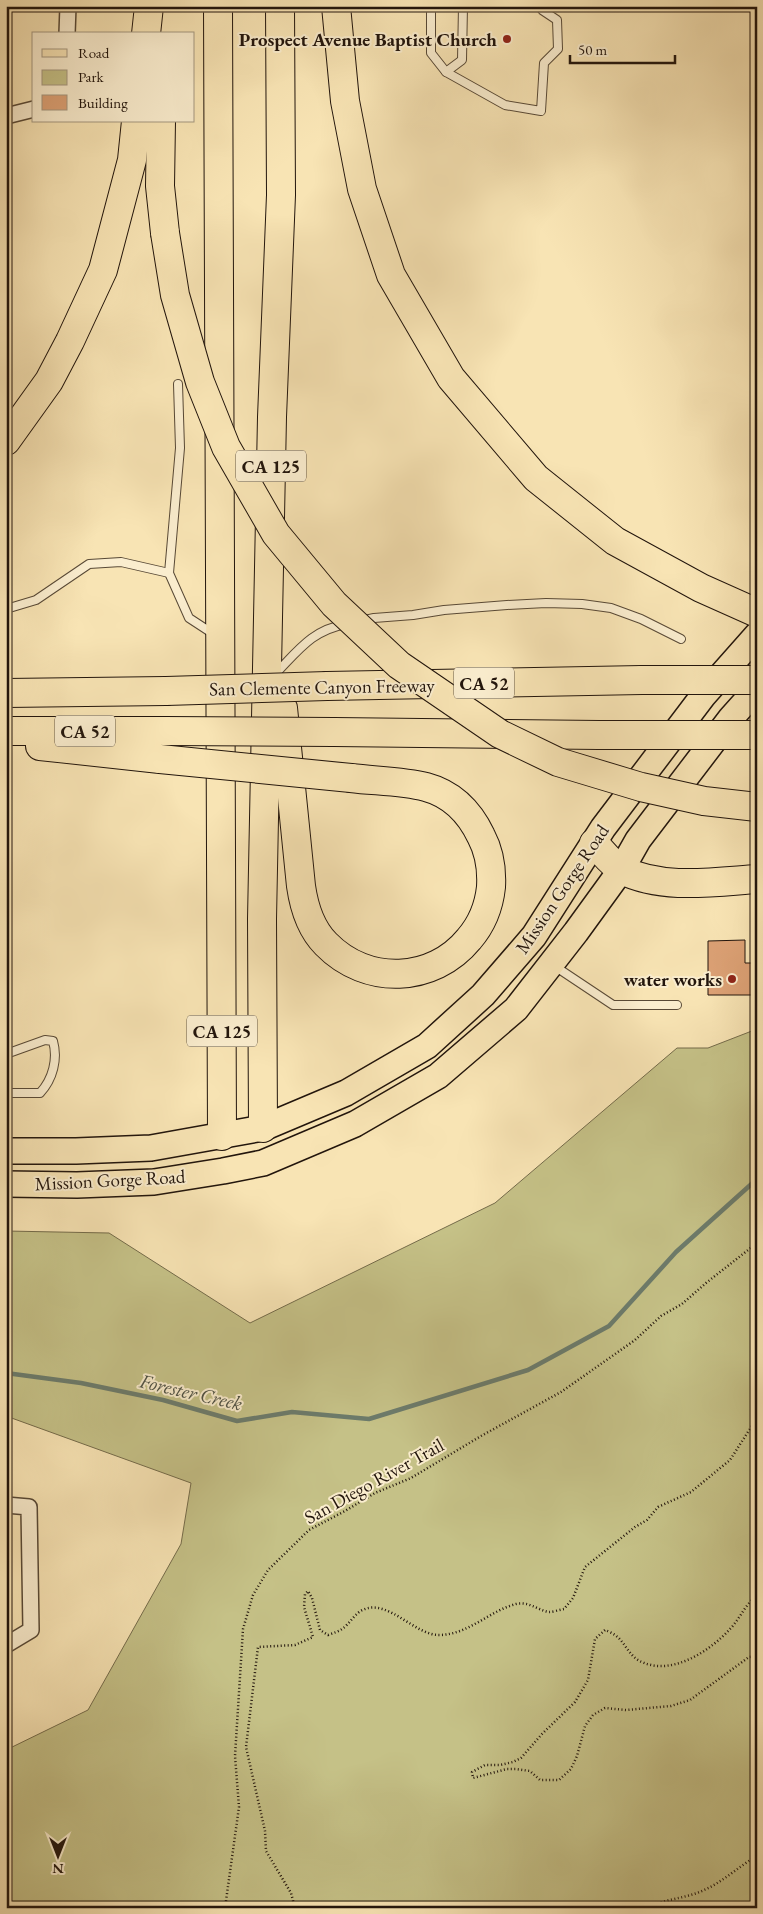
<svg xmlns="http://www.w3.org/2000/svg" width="763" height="1914" font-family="'EB Garamond',serif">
	<rect width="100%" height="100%" fill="#f8e4b4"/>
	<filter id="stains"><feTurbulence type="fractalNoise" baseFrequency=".004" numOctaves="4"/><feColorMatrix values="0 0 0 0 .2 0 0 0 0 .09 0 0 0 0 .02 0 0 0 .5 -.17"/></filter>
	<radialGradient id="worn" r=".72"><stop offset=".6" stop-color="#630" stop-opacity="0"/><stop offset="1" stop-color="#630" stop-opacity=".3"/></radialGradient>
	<path fill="#c5c187" stroke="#746b4a" d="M757 1029V1908H6V1750L88 1710 181 1544 191 1483 6 1416V1231L109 1233 250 1323 495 1203 677 1048H708Z"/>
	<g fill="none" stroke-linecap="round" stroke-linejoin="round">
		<path stroke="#6c7b6b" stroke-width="4.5" d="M6 1373 81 1383 163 1400 237 1421 292 1412 369 1419 528 1370 609 1326 676 1252 757 1179"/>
	</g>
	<path fill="#dca175" stroke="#22150c" d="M745 940V963H757V995H708V941Z"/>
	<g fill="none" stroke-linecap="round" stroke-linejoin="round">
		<defs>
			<g id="service">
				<path d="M431 6V53L446 72 462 60 463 6"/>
				<path d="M446 72 505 105 541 111 544 63 558 49 557 20 542 10V6"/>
				<path d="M757 304V471"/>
				<path d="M178 384 180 448 169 573 189 618 215 635"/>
				<path d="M6 609 36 600 89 564 121 562 169 573"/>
				<path d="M360 621 374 618 413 615 444 610 507 605 546 603 582 604 611 608 641 619 681 639"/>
				<path d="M279 670C301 647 314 630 346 624"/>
				<path d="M553 965 613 1005H677"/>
				<path d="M6 1054 45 1040 53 1041C58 1059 53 1079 40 1093H6"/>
			</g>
			<g id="minor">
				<path d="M67 34 68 6"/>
				<path d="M6 116 34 109"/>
				<path d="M6 1505 29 1507 31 1630 6 1645"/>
			</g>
			<g id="primary">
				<path d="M6 1151H76L151 1148 263 1128 346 1093 427 1046 483 995 534 936 603 828 703 696 757 635"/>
				<path d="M6 1184 77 1185 154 1182 223 1171 263 1163 355 1124 438 1076 516 1009 576 932 621 870 638 840 731 718 757 689"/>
			</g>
			<g id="motorway">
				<path d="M218 6 222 1136"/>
				<path d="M336 6 345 101 362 189 391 275 451 378 536 478 615 541 701 588 757 613"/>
				<path d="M146 34 149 6"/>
				<path d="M161 121 160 186 165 233"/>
				<path d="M6 441 49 381 70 341 103 270 132 160 136 121"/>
				<path d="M327 686 642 680"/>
				<path d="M6 693 166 691"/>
				<path d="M283 708 301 886C304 907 311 929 326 944 367 986 433 983 469 939 482 924 489 906 491 887 492 870 489 851 481 836 470 813 452 794 426 787 403 781 375 781 351 778"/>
				<path d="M6 731H163"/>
				<path d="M334 732 599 735"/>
				<path d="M40 746 160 759"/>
				<path d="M594 843C602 851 612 865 622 870 662 890 713 882 757 879"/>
				<path d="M263 1128 262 919 272 417 281 195 280 6"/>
			</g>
		</defs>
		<use href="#service" stroke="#584936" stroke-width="10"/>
		<use href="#minor" stroke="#584936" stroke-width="18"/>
		<use href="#primary" stroke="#22150c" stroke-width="28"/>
		<use href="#motorway" stroke="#22150c" stroke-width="30"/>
		<g stroke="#22150c" stroke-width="2.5" stroke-dasharray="1 2.5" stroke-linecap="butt">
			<path d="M757 1596C745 1604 740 1619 730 1629 710 1651 672 1676 642 1662 629 1657 626 1643 615 1635 612 1633 608 1631 605 1630L595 1639 588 1680 575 1702 542 1734 521 1758 513 1762 500 1765H485L472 1772 473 1778 507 1769H516L530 1771 540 1780H559L571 1769 577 1756 585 1726 593 1715 605 1708 626 1710 671 1706 690 1700 749 1657 757 1656"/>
			<path d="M225 1908 239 1807 235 1756 243 1629 253 1595 268 1570 309 1530 345 1511 375 1493 411 1478 481 1436 561 1392 635 1340 661 1316 682 1304 706 1283 757 1243"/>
			<path d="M295 1908 291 1893 266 1851 265 1831 246 1747 258 1647 295 1645 313 1637 304 1607 305 1594 308 1591 312 1598 320 1630 328 1635C333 1633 338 1632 342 1629 350 1624 355 1612 365 1609 389 1600 415 1635 439 1635 468 1635 489 1611 516 1604 529 1601 537 1610 549 1612 553 1612 559 1610 564 1609L573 1598 585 1567 635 1527 647 1520 658 1507 691 1492 730 1460 757 1418"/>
			<path d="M648 1908C665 1898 686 1899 704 1890 723 1882 739 1866 757 1856"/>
		</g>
		<use href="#service" stroke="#faedce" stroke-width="8"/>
		<use href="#minor" stroke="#faedce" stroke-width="15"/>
		<use href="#primary" stroke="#f8e4b4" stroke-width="25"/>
		<use href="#motorway" stroke="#f8e4b4" stroke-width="28"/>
		<defs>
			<g id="motorway-bridge">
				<path d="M165 233 175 295 200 382 226 447 276 534 334 604 399 665 500 734 558 762 641 787 704 801 757 807"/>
				<path d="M642 680H757"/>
				<path d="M166 691 327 686"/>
				<path d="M163 731 334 732"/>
				<path d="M599 735H757"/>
				<path d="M160 759 351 778"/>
			</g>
		</defs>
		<use href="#motorway-bridge" stroke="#22150c" stroke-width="30" stroke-linecap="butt"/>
		<use href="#motorway-bridge" stroke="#f8e4b4" stroke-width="28"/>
	</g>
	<g fill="#8f2418" stroke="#faedce" stroke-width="2">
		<circle cx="507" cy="39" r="5"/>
		<circle cx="732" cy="979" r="5"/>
	</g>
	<g text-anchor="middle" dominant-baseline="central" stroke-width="4" stroke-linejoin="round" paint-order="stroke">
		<g fill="#faedce" stroke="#635646" stroke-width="1">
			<rect x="236" y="450.5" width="70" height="31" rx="4"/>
			<rect x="454" y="667.5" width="60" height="31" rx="4"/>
			<rect x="55" y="715.5" width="60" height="31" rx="4"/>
			<rect x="187" y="1015.5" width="70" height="31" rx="4"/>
		</g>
		<g font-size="18" font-weight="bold" fill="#22150c">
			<text x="271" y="466">CA 125</text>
			<text x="484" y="683">CA 52</text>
			<text x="85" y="731">CA 52</text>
			<text x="222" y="1031">CA 125</text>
		</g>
		<g font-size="19" font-weight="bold" fill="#22150c" stroke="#faedce" text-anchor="end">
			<text x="497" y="39">Prospect Avenue Baptist Church</text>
			<text x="722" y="979">water works</text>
		</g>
		<g font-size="19" fill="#22150c" stroke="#faedce">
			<text transform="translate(322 687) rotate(-1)">San Clemente Canyon Freeway</text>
			<text transform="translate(562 889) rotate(-56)">Mission Gorge Road</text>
			<text transform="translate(110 1180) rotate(-3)">Mission Gorge Road</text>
			<text transform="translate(374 1481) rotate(-29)">San Diego River Trail</text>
		</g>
		<g font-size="20" font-style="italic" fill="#4d5044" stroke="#faedce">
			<text transform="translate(191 1392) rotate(13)">Forester Creek</text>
		</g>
	</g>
	<rect width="763" height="1914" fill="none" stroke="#f8e4b4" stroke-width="25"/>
	<rect x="8" y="8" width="748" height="1899" fill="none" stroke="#22150c" stroke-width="2.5"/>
	<rect x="12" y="12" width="738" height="1889" fill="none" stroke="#22150c"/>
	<rect x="32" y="32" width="162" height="90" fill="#faedce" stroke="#a49780"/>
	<rect x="42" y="49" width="25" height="8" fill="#f8e4b4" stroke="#a49780"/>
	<text x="78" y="58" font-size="15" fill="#22150c">Road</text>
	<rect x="42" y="70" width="25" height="15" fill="#c5c187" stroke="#a49780"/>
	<text x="78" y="82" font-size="15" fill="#22150c">Park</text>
	<rect x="42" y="95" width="25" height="15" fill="#dca175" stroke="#a49780"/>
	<text x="78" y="108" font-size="15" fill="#22150c">Building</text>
	<g transform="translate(58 1856) rotate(180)" stroke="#faedce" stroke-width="4" paint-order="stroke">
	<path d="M0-4L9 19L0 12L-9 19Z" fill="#22150c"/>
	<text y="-8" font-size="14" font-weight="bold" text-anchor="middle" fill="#22150c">N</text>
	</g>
	<path d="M570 55v8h105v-8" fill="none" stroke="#22150c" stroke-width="2.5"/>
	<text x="578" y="55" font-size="15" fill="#22150c" stroke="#faedce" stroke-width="4" paint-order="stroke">50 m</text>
	<rect width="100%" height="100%" filter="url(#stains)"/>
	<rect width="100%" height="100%" fill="url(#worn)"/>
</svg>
